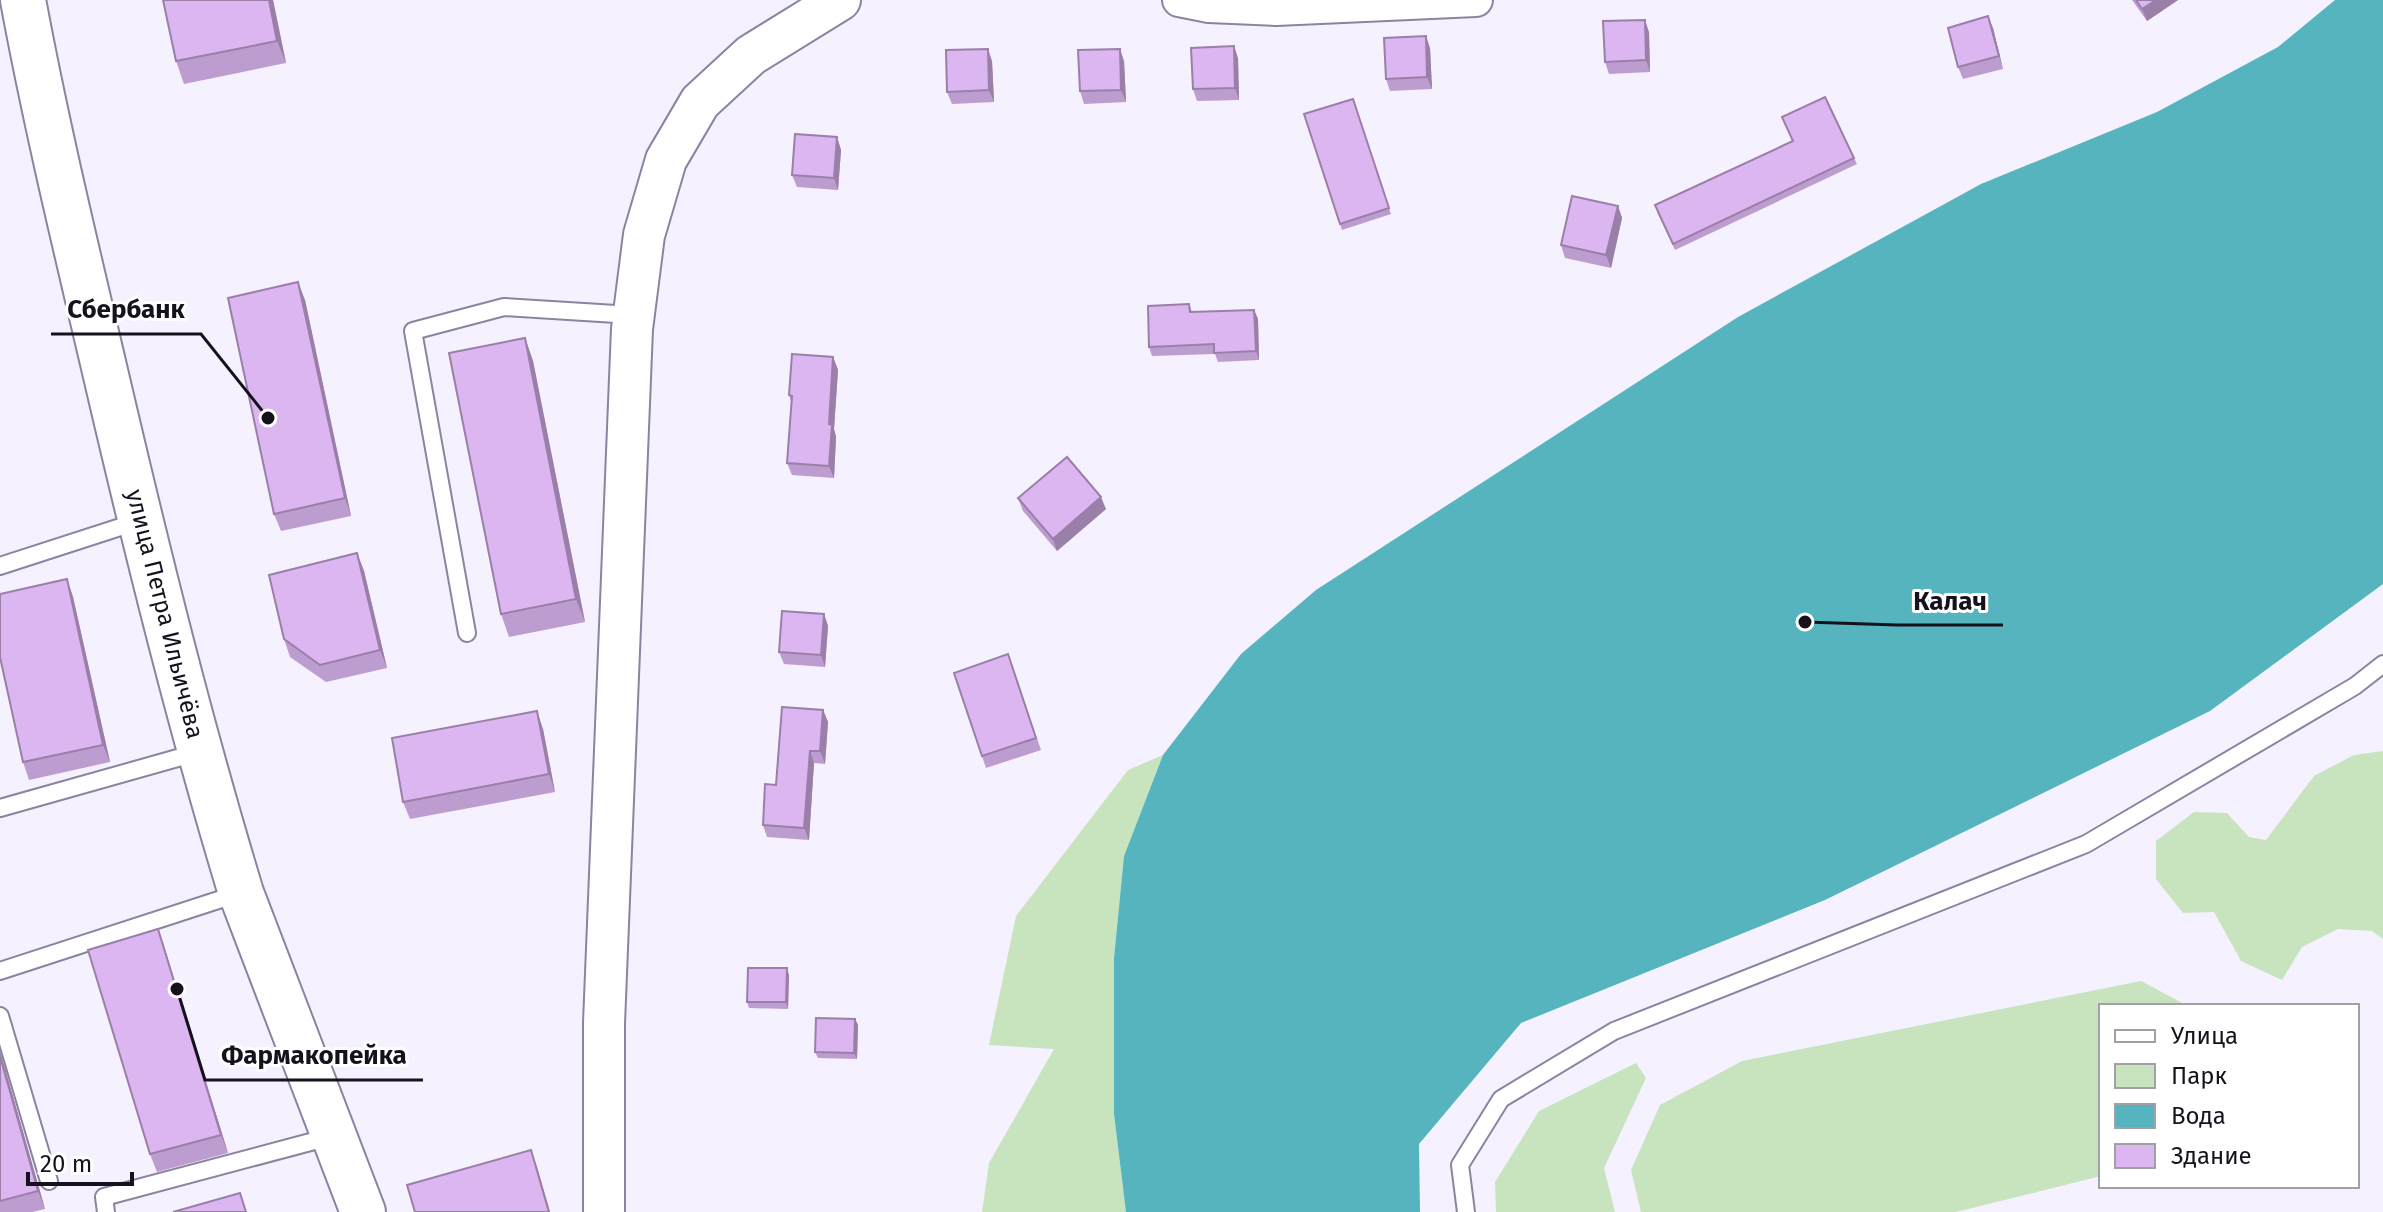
<svg xmlns="http://www.w3.org/2000/svg" width="2383" height="1212" font-family="'Fira Sans',sans-serif">
	<rect width="100%" height="100%" fill="#f5f1fe"/>
	<g fill="#c8e4bf">
		<path d="M2383 751V939L2372 931 2338 929 2302 947 2282 980 2241 961 2214 912 2183 913 2156 879V841L2194 812 2227 813 2249 837 2266 840 2314 776 2354 755Z"/>
		<path d="M1163 755 1124 856 1114 958V1114L1126 1212H982L989 1163 1054 1049 989 1045 1016 916 1128 770Z"/>
		<path d="M2141 981 2188 1006H2101V1176L1956 1212H1641L1631 1170 1660 1105 1742 1061Z"/>
		<path d="M1636 1063 1646 1078 1604 1168 1615 1212H1496L1495 1182 1539 1111Z"/>
	</g>
	<path fill="#56b4bf" d="M2335 0H2383V584L2210 711 1825 900 1521 1023 1419 1144 1420 1212H1126L1114 1114V958L1124 856 1163 755 1241 654 1316 590 1738 317 1981 184 2157 112 2278 47Z"/>
	<g fill="none" stroke-linecap="round" stroke-linejoin="round">
		<defs>
			<g id="service">
				<path d="M0 566 139 521"/>
				<path d="M467 633 413 331 504 307 632 315"/>
				<path d="M0 808 199 752"/>
				<path d="M0 971 240 893"/>
				<path d="M0 1016 49 1181"/>
				<path d="M106 1212 104 1197 333 1136"/>
				<path d="M1466 1212 1460 1165 1501 1099 1614 1031 2086 844 2355 686 2383 664"/>
			</g>
			<path id="minor" d="M1179 0 1209 6 1276 9 1476 0"/>
			<path id="tertiary" d="M604 1212V1023L632 329 644 235 666 160 700 102 751 55 840 0"/>
			<path id="secondary" d="M23 0C47 129 78 256 108 384 148 555 190 725 241 893L363 1212"/>
		</defs>
		<use href="#service" stroke="#8c83a0" stroke-width="20"/>
		<use href="#minor" stroke="#8c83a0" stroke-width="36"/>
		<use href="#tertiary" stroke="#8c83a0" stroke-width="44"/>
		<use href="#secondary" stroke="#8c83a0" stroke-width="48"/>
		<use href="#service" stroke="#fff" stroke-width="16"/>
		<use href="#minor" stroke="#fff" stroke-width="32"/>
		<use href="#tertiary" stroke="#fff" stroke-width="40"/>
		<use href="#secondary" stroke="#fff" stroke-width="44"/>
	</g>
	<g fill="#bd9dcf">
		<path d="M273 0 286 63 184 84 176 61Z"/>
		<path d="M2132 0H2178L2147 21Z"/>
		<path d="M1993 28 2003 69 1963 79 1958 67Z"/>
		<path d="M1649 32 1650 72 1609 74 1605 62Z"/>
		<path d="M1430 48 1432 89 1390 91 1386 79Z"/>
		<path d="M1238 58 1239 100 1197 101 1193 89Z"/>
		<path d="M992 61 994 102 952 104 947 92Z"/>
		<path d="M1124 61 1126 102 1084 104 1080 91Z"/>
		<path d="M1353 99 1391 214 1342 230 1304 114Z"/>
		<path d="M837 137 841 150 838 190 797 187 792 175Z"/>
		<path d="M1854 158 1857 164 1675 250 1657 212Z"/>
		<path d="M1618 206 1622 218 1611 268 1565 258 1561 245Z"/>
		<path d="M305 300 351 516 281 531 274 514Z"/>
		<path d="M1189 304 1192 312 1254 310 1258 319 1259 360 1218 362 1215 354 1152 356 1149 347Z"/>
		<path d="M525 338 533 361 585 622 509 637 501 614Z"/>
		<path d="M833 357 838 370 834 429 836 437 834 478 792 475 787 463 792 404 789 395Z"/>
		<path d="M1018 498 1106 509 1057 551 1023 511Z"/>
		<path d="M357 553 364 571 387 668 326 682 290 657 284 639Z"/>
		<path d="M67 579 73 597 110 762 29 780 23 762Z"/>
		<path d="M824 614 828 626 825 667 784 664 779 652Z"/>
		<path d="M1008 654 1041 750 986 768 954 673Z"/>
		<path d="M823 710 828 722 825 764 814 763 809 840 767 837 763 825 776 785Z"/>
		<path d="M543 729 555 792 410 819 403 802Z"/>
		<path d="M158 929 228 1153 157 1172 150 1154Z"/>
		<path d="M789 975 788 1009 749 1008 747 1002Z"/>
		<path d="M855 1019 858 1025 857 1059 818 1058 815 1052Z"/>
		<path d="M0 1051 45 1209 32 1212H0Z"/>
	</g>
	<g fill="#9a7fa9">
		<path d="M269 0H273L286 63 277 41Z"/>
		<path d="M2156 0H2178L2147 21 2142 9Z"/>
		<path d="M1988 16 1993 28 2003 69 1999 56Z"/>
		<path d="M1645 20 1649 32 1650 72 1646 60Z"/>
		<path d="M1426 36 1430 48 1432 89 1427 77Z"/>
		<path d="M1234 46 1238 58 1239 100 1235 88Z"/>
		<path d="M988 49 992 61 994 102 989 90Z"/>
		<path d="M1120 49 1124 61 1126 102 1121 90Z"/>
		<path d="M837 137 841 150 838 190 834 178Z"/>
		<path d="M1618 206 1622 218 1611 268 1606 255Z"/>
		<path d="M298 282 305 300 351 516 345 498Z"/>
		<path d="M1254 310 1258 319 1259 360 1256 351Z"/>
		<path d="M525 338 533 361 585 622 576 599Z"/>
		<path d="M833 357 838 370 834 429 836 437 834 478 829 466V424Z"/>
		<path d="M1101 497 1106 509 1057 551 1053 539Z"/>
		<path d="M357 553 364 571 387 668 380 650Z"/>
		<path d="M67 579 73 597 110 762 103 745Z"/>
		<path d="M824 614 828 626 825 667 821 655Z"/>
		<path d="M823 710 828 722 825 764 820 751Z"/>
		<path d="M537 711 543 729 555 792 549 774Z"/>
		<path d="M810 751 814 763 809 840 804 828Z"/>
		<path d="M158 929 164 946 228 1153 221 1135Z"/>
		<path d="M787 968 789 975 788 1009 786 1002Z"/>
		<path d="M855 1019 858 1025 857 1059 854 1053Z"/>
		<path d="M0 1051 45 1209 38 1191 0 1056Z"/>
		<path d="M531 1150 537 1167 550 1212H549Z"/>
	</g>
	<g fill="#dcb6f1" stroke="#9a7fa9" stroke-width="2">
		<path d="M163 0H269L277 41 176 61Z"/>
		<path d="M2136 0H2156L2142 9Z"/>
		<path d="M1988 16 1999 56 1958 67 1948 28Z"/>
		<path d="M1645 20 1646 60 1605 62 1603 21Z"/>
		<path d="M1426 36 1427 77 1386 79 1384 38Z"/>
		<path d="M1234 46 1235 88 1193 89 1191 48Z"/>
		<path d="M988 49 989 90 947 92 946 50Z"/>
		<path d="M1120 49 1121 90 1080 91 1078 50Z"/>
		<path d="M1825 97 1854 158 1673 244 1655 205 1793 141 1782 117Z"/>
		<path d="M1353 99 1389 208 1340 224 1304 114Z"/>
		<path d="M795 134 837 137 834 178 792 175Z"/>
		<path d="M1572 196 1618 206 1606 255 1561 245Z"/>
		<path d="M298 282 345 498 274 514 228 298Z"/>
		<path d="M1189 304 1190 312 1254 310 1256 351 1214 353V344L1149 347 1148 306Z"/>
		<path d="M525 338 576 599 501 614 449 353Z"/>
		<path d="M792 354 833 357 829 424 832 425 829 466 787 463 792 396 789 395Z"/>
		<path d="M1067 457 1101 497 1053 539 1018 498Z"/>
		<path d="M357 553 380 650 320 665 284 639 269 575Z"/>
		<path d="M67 579 103 745 23 762 0 657V594Z"/>
		<path d="M782 611 824 614 821 655 779 652Z"/>
		<path d="M1008 654 1036 738 982 756 954 673Z"/>
		<path d="M782 707 823 710 820 751H810L804 828 763 825 765 784 776 785Z"/>
		<path d="M537 711 549 774 403 802 392 738Z"/>
		<path d="M158 929 221 1135 150 1154 88 950Z"/>
		<path d="M748 968H787L786 1002H747Z"/>
		<path d="M816 1018 855 1019 854 1053 815 1052Z"/>
		<path d="M0 1056 38 1191 0 1201Z"/>
		<path d="M531 1150 549 1212H415L407 1185Z"/>
		<path d="M240 1193 246 1212H173Z"/>
	</g>
	<g text-anchor="middle" dominant-baseline="central" stroke-width="6" stroke-linejoin="round" paint-order="stroke">
		<g font-size="24" fill="#16121d" stroke="#fff">
			<text transform="translate(165 614) rotate(76)">улица Петра Ильичёва</text>
		</g>
	</g>
	<path fill="none" stroke="#16121d" stroke-width="3" d="M268 418L201 334H51M1805 622L1897 625H2003M177 989L205 1080H423"/>
	<g fill="#16121d" stroke="#fff" stroke-width="3">
		<circle cx="268" cy="418" r="8"/>
		<circle cx="1805" cy="622" r="8"/>
		<circle cx="177" cy="989" r="8"/>
	</g>
	<g font-size="26" text-anchor="middle" font-weight="bold" fill="#16121d" stroke="#fff" stroke-width="6" stroke-linejoin="round" paint-order="stroke">
		<text x="126" y="318">Сбербанк</text>
		<text x="1950" y="610">Калач</text>
		<text x="314" y="1064">Фармакопейка</text>
	</g>
	<rect x="2099" y="1004" width="260" height="184" fill="#ffffff" stroke="#a2a0a5" stroke-width="2"/>
	<rect x="2115" y="1030" width="40" height="12" fill="#ffffff" stroke="#a2a0a5" stroke-width="2"/>
	<text x="2171" y="1044" font-size="24" fill="#16121d">Улица</text>
	<rect x="2115" y="1064" width="40" height="24" fill="#c8e4bf" stroke="#a2a0a5" stroke-width="2"/>
	<text x="2171" y="1084" font-size="24" fill="#16121d">Парк</text>
	<rect x="2115" y="1104" width="40" height="24" fill="#56b4bf" stroke="#a2a0a5" stroke-width="2"/>
	<text x="2171" y="1124" font-size="24" fill="#16121d">Вода</text>
	<rect x="2115" y="1144" width="40" height="24" fill="#dcb6f1" stroke="#a2a0a5" stroke-width="2"/>
	<text x="2171" y="1164" font-size="24" fill="#16121d">Здание</text>
	<path d="M28 1172v12h104v-12" fill="none" stroke="#16121d" stroke-width="4"/>
	<text x="40" y="1172" font-size="24" fill="#16121d" stroke="#ffffff" stroke-width="6" paint-order="stroke">20 m</text>
</svg>
